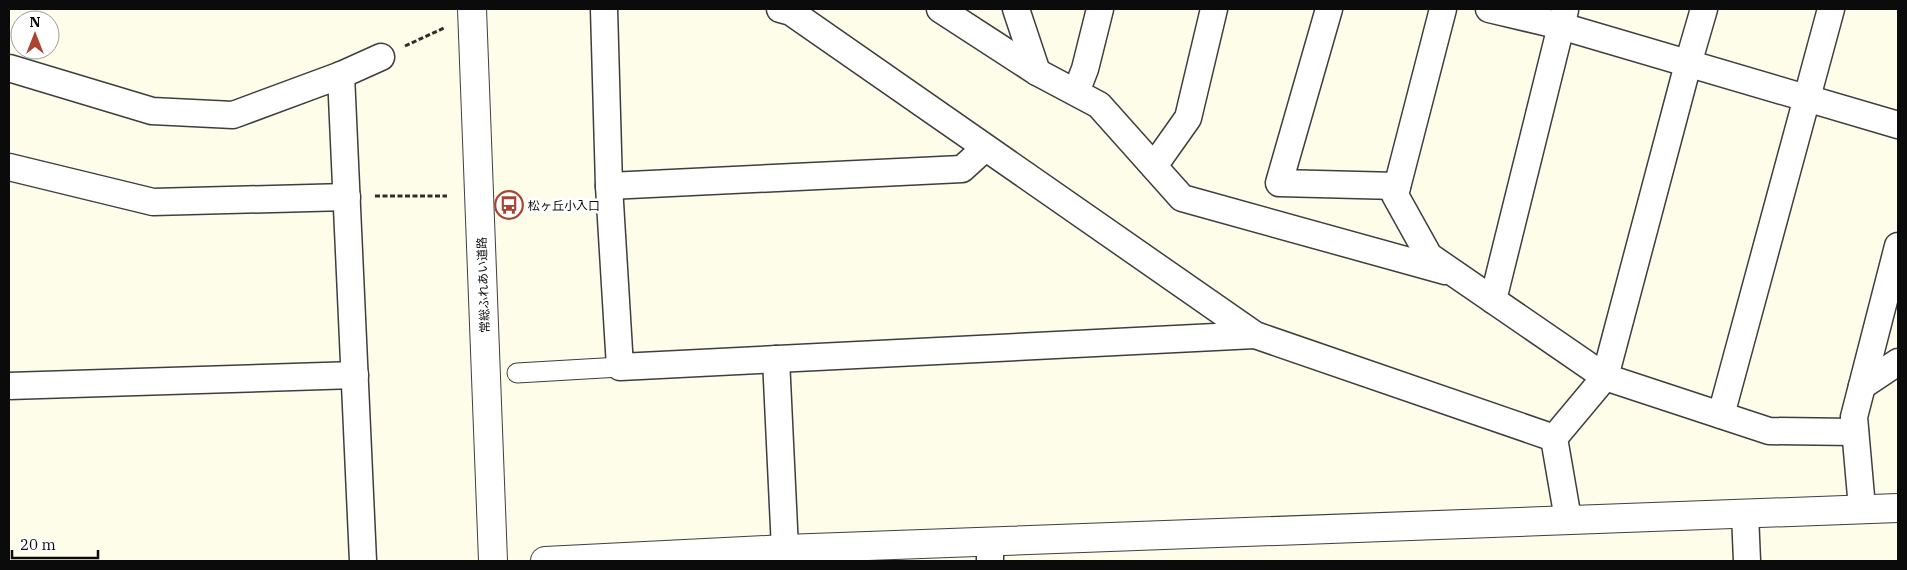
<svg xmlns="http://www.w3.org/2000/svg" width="1907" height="570" font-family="'IBM Plex Serif','Noto Sans JP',serif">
	<rect width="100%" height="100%" fill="#fdfdea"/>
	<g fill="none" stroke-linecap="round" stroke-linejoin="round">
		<defs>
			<path id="pedestrian" d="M517 373 620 367"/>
			<g id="minor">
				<path d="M604 9 609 186 620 367 1255 335"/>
				<path d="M780 9 791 12 1255 335 1554 438"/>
				<path d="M940 9 1037 72 1099 105 1182 198 1445 271"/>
				<path d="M1016 9 1037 72"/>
				<path d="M1329 9 1279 183 1397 186"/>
				<path d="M1443 9 1395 195 1429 256 1605 377 1769 431 1855 432"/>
				<path d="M1489 9 1561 26 1898 125"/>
				<path d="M9 68 152 111 233 115 341 75 381 57"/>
				<path d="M341 75 363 561"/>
				<path d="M1076 92 1085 69 1100 9"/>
				<path d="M1154 166 1188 118 1214 9"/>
				<path d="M9 167 153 202 347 197"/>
				<path d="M609 186 962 169 985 148"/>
				<path d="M1493 300 1565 10"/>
				<path d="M776 359 785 549"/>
				<path d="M9 386 355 375"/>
				<path d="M1862 386 1898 362"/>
				<path d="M1721 415 1831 9"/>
				<path d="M1862 508 1854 417 1898 246"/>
				<path d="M1745 514 1747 561"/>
				<path d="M1568 519 1554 438 1605 377 1688 64 1704 9"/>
				<path d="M990 542V561"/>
			</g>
			<g id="tertiary">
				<path d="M472 9 493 561"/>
				<path d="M545 561 785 549 1898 508"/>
			</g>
		</defs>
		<use href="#pedestrian" stroke="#3e3e3e" stroke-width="21"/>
		<use href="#minor" stroke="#3e3e3e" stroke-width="29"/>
		<use href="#tertiary" stroke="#3e3e3e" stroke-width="30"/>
		<g stroke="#2d2d2d" stroke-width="3" stroke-dasharray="5 2.5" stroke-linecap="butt">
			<path d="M405 46 444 28"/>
			<path d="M375 196H447"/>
		</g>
		<use href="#pedestrian" stroke="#fff" stroke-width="19"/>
		<use href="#minor" stroke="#fff" stroke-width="26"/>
		<use href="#tertiary" stroke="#fff" stroke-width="28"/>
	</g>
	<defs>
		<symbol id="bus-ring" viewBox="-11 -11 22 22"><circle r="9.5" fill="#fff" stroke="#ab4332" stroke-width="1.5"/><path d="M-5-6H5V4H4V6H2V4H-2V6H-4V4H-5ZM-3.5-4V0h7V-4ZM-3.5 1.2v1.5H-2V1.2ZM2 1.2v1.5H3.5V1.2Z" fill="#ab4332"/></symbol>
	</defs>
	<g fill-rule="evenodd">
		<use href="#bus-ring" x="493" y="189" width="32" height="32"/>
	</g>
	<g text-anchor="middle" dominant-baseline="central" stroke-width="5" stroke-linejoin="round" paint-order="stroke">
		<g font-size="12" fill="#0b0b0b" stroke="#fff" text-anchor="start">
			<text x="528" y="205">松ヶ丘小入口</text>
		</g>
		<g font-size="12" fill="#0b0b0b" stroke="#fff">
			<text transform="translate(483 285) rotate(-92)">常総ふれあい道路</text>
		</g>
	</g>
	<rect width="1907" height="570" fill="none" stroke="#0b0b0b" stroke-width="20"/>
	<g transform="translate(35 35)"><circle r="24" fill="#ffffff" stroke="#9d9d9d"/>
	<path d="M0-4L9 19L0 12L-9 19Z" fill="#ab4332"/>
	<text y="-8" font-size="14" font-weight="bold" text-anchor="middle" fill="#0b0b0b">N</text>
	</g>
	<path d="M12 550v8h86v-8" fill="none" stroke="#0b0b0b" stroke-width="2.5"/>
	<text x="20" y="550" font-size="15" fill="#0b0b0b" stroke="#ffffff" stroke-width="4" paint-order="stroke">20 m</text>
</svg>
